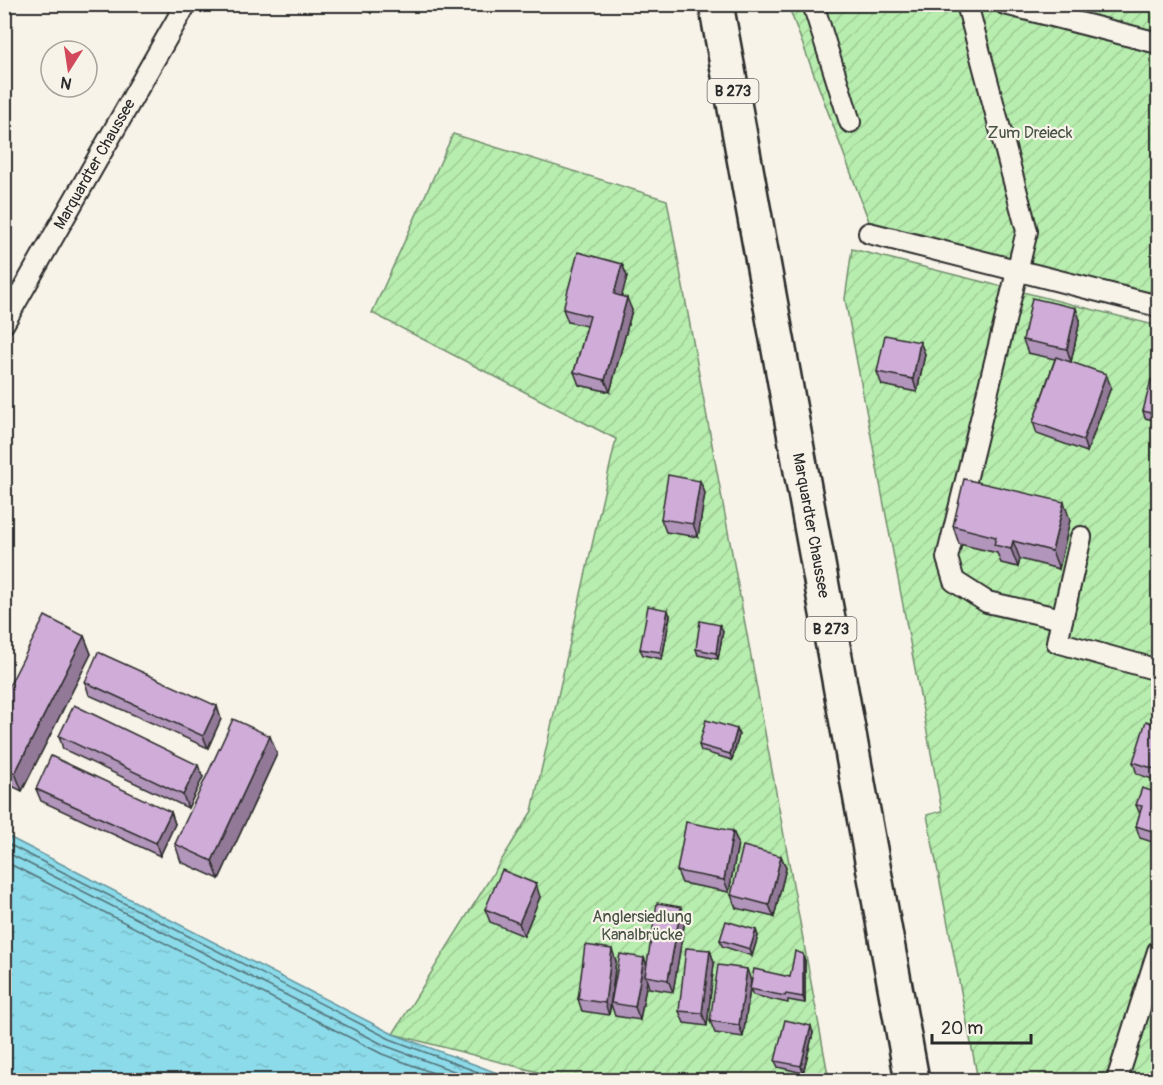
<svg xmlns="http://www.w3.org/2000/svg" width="1163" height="1085" font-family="Pangolin,sans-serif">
	<defs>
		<pattern id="garden-furrows" width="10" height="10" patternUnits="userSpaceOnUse" patternTransform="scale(1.5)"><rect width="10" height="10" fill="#b7edae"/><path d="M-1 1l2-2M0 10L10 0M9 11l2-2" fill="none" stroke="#9ecb96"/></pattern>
		<pattern id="water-ripples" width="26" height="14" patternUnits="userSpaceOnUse" patternTransform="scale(1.5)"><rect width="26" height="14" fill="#8cdbea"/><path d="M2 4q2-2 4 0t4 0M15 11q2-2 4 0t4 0" fill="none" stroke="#79bcc9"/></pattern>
	</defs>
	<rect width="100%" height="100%" fill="#f7f3e8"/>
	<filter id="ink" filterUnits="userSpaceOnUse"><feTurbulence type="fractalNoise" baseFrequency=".0167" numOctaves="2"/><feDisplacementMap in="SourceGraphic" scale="12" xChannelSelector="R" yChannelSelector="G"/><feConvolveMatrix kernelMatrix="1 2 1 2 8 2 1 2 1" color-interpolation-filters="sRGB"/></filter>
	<g filter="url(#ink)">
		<g fill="url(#garden-furrows)" stroke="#718c6c" stroke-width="1.5">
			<path d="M788 5H1158V297L870 224Z"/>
			<path d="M453 134 667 200 829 1080H568L393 1034 532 811 616 439 372 313Z"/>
			<path d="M852 249 1158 326V1080H978L927 815 942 811 845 299Z"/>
		</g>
		<path fill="url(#water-ripples)" stroke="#65959e" stroke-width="1.5" d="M5 835 393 1034 516 1080H5Z"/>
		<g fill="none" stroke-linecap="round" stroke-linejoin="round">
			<g stroke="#527177" stroke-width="1.5">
				<path d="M4 842 390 1039 499 1080"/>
				<path d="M4 851 386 1046 478 1080"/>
				<path d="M4 861 382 1054 452 1080"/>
			</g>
			<defs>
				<g id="service">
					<path d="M813 4 850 122"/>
					<path d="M967 4 1027 231 947 558 954 581 987 602 1062 619"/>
					<path d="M1005 4 1158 43"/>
					<path d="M869 233 1158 306"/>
					<path id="s1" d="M4 323 186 4"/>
					<path d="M1081 537 1057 642 1158 670"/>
					<path d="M1117 1080 1158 951"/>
				</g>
				<g id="primary">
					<path id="s2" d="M716 4 912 1080"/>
				</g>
			</defs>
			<use href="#service" stroke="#2b2b2b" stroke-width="24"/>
			<use href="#primary" stroke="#2b2b2b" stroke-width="38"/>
			<use href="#service" stroke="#f7f3e8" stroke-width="20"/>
			<use href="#primary" stroke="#f7f3e8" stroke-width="33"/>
		</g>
		<g fill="#b295ba" stroke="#2b2b2b" stroke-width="1.5">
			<path d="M356 4H376L371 13Z"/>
			<path d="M622 264 627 276 621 296 632 310 610 392 579 385 574 372 587 326 568 322 563 309Z"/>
			<path d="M1080 320 1071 362 1111 387 1087 452 1037 434 1033 422 1055 359 1028 353 1023 340Z"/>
			<path d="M920 342 925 354 917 392 882 385 877 372Z"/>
			<path d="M1158 382V421L1145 418 1143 411Z"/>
			<path d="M700 481 705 493 698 537 666 532 661 519Z"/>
			<path d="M1070 520 1059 569 1020 559 1018 567 1001 563 997 553 959 544 953 526Z"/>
			<path d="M670 616 662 659 643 655 640 649Z"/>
			<path d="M723 631 718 659 698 655 696 649Z"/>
			<path d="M84 636 91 654 22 791 4 782V696Z"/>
			<path d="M85 682 221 719 208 748 89 695Z"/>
			<path d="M1158 725V781L1137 774 1133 762Z"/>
			<path d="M739 735 732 760 701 751 699 745Z"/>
			<path d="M59 736 203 777 188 808 63 749Z"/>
			<path d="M277 754 219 879 181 862 175 844Z"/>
			<path d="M36 789 171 812 175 824 160 856 41 801Z"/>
			<path d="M1158 793V844L1140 838 1136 826 1140 814 1136 805Z"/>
			<path d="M733 831 738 843 729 892 682 883 677 871Z"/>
			<path d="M781 856 786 868 774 917 736 908 731 895Z"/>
			<path d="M540 897 524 936 490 922 485 909Z"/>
			<path d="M685 920 673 992 649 988 647 981 640 1020 615 1016 611 1004 609 1015 582 1011 578 999 616 961 611 1001 644 958 647 965Z"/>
			<path d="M756 930 758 936 752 956 722 946 720 940Z"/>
			<path d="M710 950 714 963 707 1026 684 1023 679 1011Z"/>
			<path d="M805 961V1003L788 1000V1003L753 995 750 989 743 1037 715 1033 710 1021 751 981 750 988 790 977Z"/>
			<path d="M813 1033 803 1073 778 1067 775 1061Z"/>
		</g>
		<g fill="#917997" stroke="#2b2b2b" stroke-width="1.5">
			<path d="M368 4H376L371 13Z"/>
			<path d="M622 264 627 276 619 307 614 294Z"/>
			<path d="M627 298 632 310 610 392 605 380Z"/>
			<path d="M1076 308 1080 320 1071 362 1067 349Z"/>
			<path d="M920 342 925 354 917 392 913 379Z"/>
			<path d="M1106 374 1111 387 1087 452 1083 440Z"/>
			<path d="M700 481 705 493 698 537 693 524Z"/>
			<path d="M1064 502 1070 520 1059 569 1052 551Z"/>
			<path d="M1013 541 1020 559 1018 567 1011 549Z"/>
			<path d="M668 610 670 616 662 659 660 652Z"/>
			<path d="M720 625 723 631 718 659 716 653Z"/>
			<path d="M84 636 91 654 22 791 15 773Z"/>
			<path d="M217 706 221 719 208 748 203 736Z"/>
			<path d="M737 729 739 735 732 760 730 754Z"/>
			<path d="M270 736 277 754 219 879 212 861Z"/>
			<path d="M198 765 203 777 188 808 183 795Z"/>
			<path d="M171 812 175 824 160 856 156 843Z"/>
			<path d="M733 831 738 843 729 892 724 880Z"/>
			<path d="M781 856 786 868 774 917 769 905Z"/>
			<path d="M536 884 540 897 524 936 519 923Z"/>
			<path d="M681 907 685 920 673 992 668 980Z"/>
			<path d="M756 930 758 936 752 956 750 949Z"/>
			<path d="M612 949 616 961 609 1015 605 1003Z"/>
			<path d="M710 950 714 963 707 1026 702 1013Z"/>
			<path d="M803 954 805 961V1003L803 997Z"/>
			<path d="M644 958 649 971 645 976 647 981 640 1020 635 1007Z"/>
			<path d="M747 969 751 981 743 1037 739 1025Z"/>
			<path d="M811 1026 813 1033 803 1073 801 1066Z"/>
		</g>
		<g fill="#cfadd8" stroke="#2b2b2b" stroke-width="1.5">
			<path d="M578 252 622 264 614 294 627 298 605 380 574 372 590 316 563 309Z"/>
			<path d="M1032 298 1076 308 1067 349 1023 340Z"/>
			<path d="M885 335 920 342 913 379 877 372Z"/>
			<path d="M1056 357 1106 374 1083 440 1033 422Z"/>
			<path d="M1151 380 1158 382V415L1143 411Z"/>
			<path d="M668 475 700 481 693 524 661 519Z"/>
			<path d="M964 479 1064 502 1052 551 1013 541 1011 549 994 545 996 537 953 526Z"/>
			<path d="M648 606 668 610 660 652 640 649Z"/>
			<path d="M45 616 84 636 15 773 4 768V696Z"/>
			<path d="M700 621 720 625 716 653 696 649Z"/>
			<path d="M98 652 217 706 203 736 85 682Z"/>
			<path d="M74 705 198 765 183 795 59 736Z"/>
			<path d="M233 719 270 736 212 861 175 844Z"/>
			<path d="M706 720 737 729 730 754 699 745Z"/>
			<path d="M1146 721 1158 725V770L1133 762Z"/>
			<path d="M51 756 171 812 156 843 36 789Z"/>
			<path d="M1142 788 1158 793V833L1136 826 1142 806 1136 805Z"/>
			<path d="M686 822 733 831 724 880 677 871Z"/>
			<path d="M743 846 781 856 769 905 731 895Z"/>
			<path d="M502 870 536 884 519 923 485 909Z"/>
			<path d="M657 903 681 907 668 980 645 976Z"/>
			<path d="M726 921 756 930 750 949 720 940Z"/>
			<path d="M585 945 612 949 605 1003 578 999Z"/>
			<path d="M686 948 710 950 702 1013 679 1011Z"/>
			<path d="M795 951 803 954V997L786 994 785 996 750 989 754 969 790 977Z"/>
			<path d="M620 954 644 958 635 1007 611 1003Z"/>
			<path d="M718 965 747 969 739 1025 710 1021Z"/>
			<path d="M785 1020 811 1026 801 1066 775 1061Z"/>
		</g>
	</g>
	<g text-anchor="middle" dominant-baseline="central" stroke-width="4.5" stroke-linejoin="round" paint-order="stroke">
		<g fill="#f7f3e8" stroke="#686764" stroke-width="1.5">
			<rect x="707.5" y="79" width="51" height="24" rx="4.5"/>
			<rect x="805.5" y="617" width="51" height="24" rx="4.5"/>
		</g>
		<g font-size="15" font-weight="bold" fill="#2b2b2b">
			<text x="733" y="91">B 273</text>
			<text x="831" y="629">B 273</text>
		</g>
		<g font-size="16" fill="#475245" stroke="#f7f3e8">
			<text x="1030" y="133">Zum Dreieck</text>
			<text x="642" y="917">Anglersiedlung<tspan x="642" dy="18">Kanalbrücke</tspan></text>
		</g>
		<g font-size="16" fill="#2b2b2b" stroke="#f7f3e8">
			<text stroke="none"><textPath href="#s1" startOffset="183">Marquardter Chaussee</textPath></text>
			<text stroke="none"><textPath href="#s2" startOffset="530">Marquardter Chaussee</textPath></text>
		</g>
	</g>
	<rect width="1163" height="1085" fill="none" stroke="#f7f3e8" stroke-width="24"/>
	<rect x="12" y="12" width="1139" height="1061" fill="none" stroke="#2b2b2b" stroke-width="2" filter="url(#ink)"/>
	<g transform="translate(69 69) rotate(192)"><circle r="28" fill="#f7f3e8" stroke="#a5a39c" stroke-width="1.5"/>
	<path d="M0-4.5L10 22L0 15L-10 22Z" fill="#d1495b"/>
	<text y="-9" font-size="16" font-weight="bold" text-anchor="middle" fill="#2b2b2b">N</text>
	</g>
	<path d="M932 1034v9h99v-9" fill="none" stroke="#2b2b2b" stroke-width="3"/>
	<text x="941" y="1034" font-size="18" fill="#2b2b2b" stroke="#f7f3e8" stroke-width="4.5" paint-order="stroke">20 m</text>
</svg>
